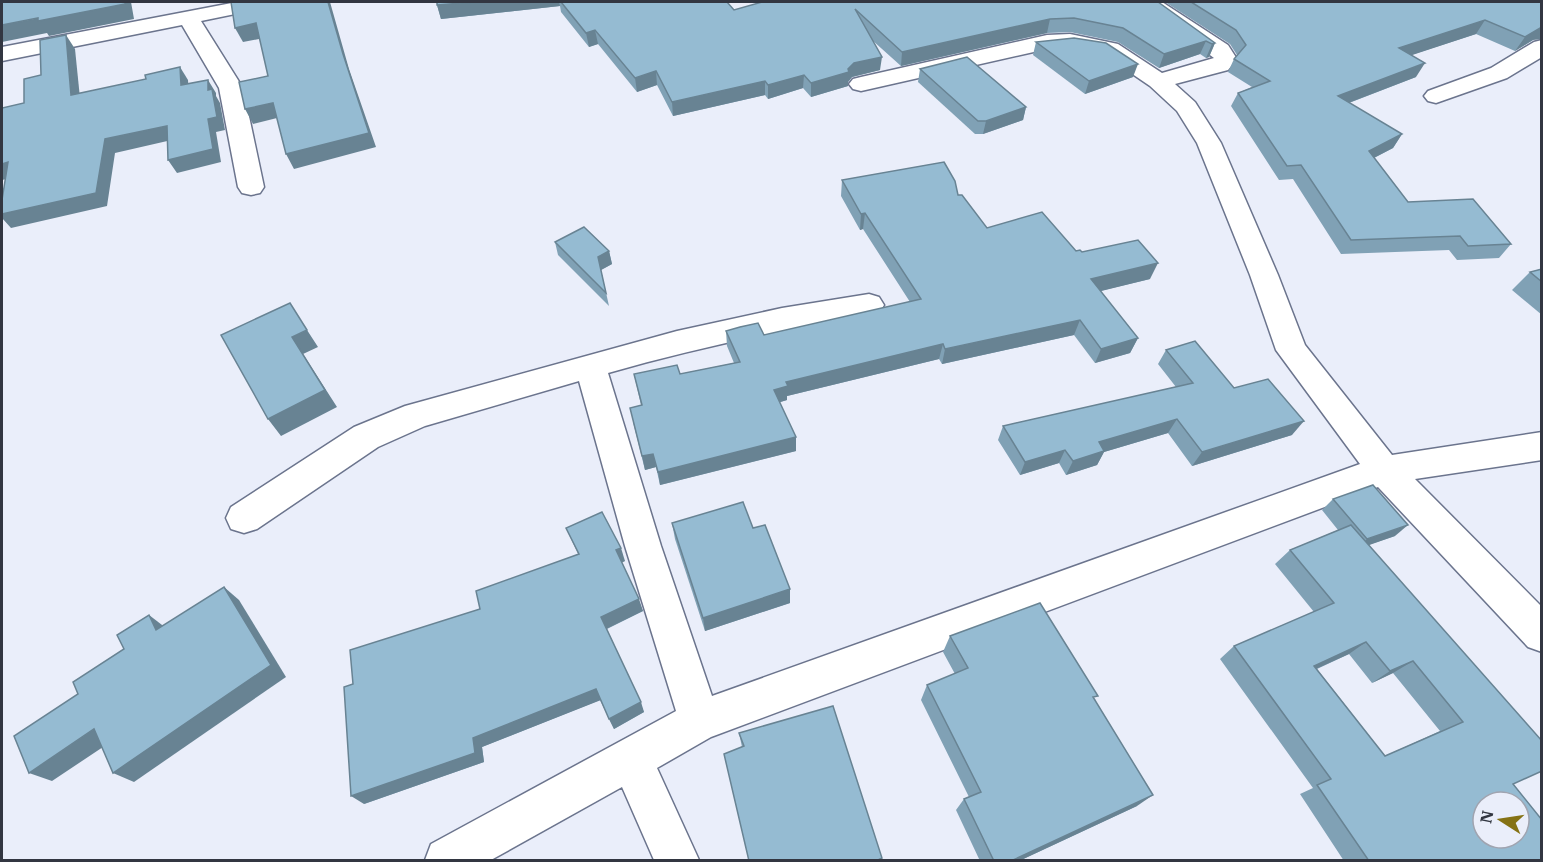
<svg xmlns="http://www.w3.org/2000/svg" width="1543" height="862" font-family="'IBM Plex Serif',serif">
	<rect width="100%" height="100%" fill="#eaeefa"/>
	<g fill="none" stroke-linecap="round" stroke-linejoin="round">
		<defs>
			<g id="minor">
				<path d="M237 2H278L274 6 201 21 243 88 264 187 260 193 251 195 242 193 238 187 219 88 182 25 2 61V47Z"/>
				<path d="M1138 2H1162L1228 45 1237 59 1228 70 1175 84 1195 102 1221 143 1278 275 1305 345 1392 455 1542 432V460L1415 479 1542 607V652L1528 647 1378 487 711 737 657 768 699 860H654L622 787 491 860H425L431 844 676 711 625 546 579 381 425 426 378 447 257 529 244 533 231 529 226 518 231 507 354 427 405 406 677 331 782 308 869 294 879 297 884 305 879 313 869 316C781 330 694 348 608 373L661 546 712 696 1360 464 1276 350 1250 275 1197 143 1177 111 1150 86 1103 54 1070 48 1047 49 861 91 853 89 849 84 853 79 861 77 1047 35 1070 34 1118 44 1162 73 1214 58Z"/>
				<path d="M1542 40V57L1507 78 1436 103 1428 101 1424 96 1428 91 1491 68 1534 42Z"/>
			</g>
		</defs>
		<use href="#minor" stroke="#6b748d" stroke-width="3"/>
		<use href="#minor" fill="#fff" fill-rule="evenodd"/>
	</g>
	<g fill="#80a1b5" fill-rule="evenodd">
		<path d="M437 2H727L734 10 1158 2 1215 43 1209 57 1206 58 1200 54 1159 68 1118 42 1070 32 1047 33 901 66 872 40 880 70 852 77 848 82V86L811 97 803 88 768 99 765 95 673 116 657 85 637 92 598 44 589 47 561 12 560 6 441 19 437 5Z"/>
		<path d="M1165 2H1542L1533 40 1515 51 1476 34 1411 55 1416 77 1349 103 1402 134 1393 148 1374 158 1408 202 1511 244 1499 258 1457 260 1449 250 1341 254 1293 179 1279 180 1231 106 1238 93 1252 87 1228 72 1234 59 1237 55 1230 44Z"/>
		<path d="M1036 42 1133 77 1085 94 1033 55Z"/>
		<path d="M920 69 1026 107 1023 120 983 134H975L918 82Z"/>
		<path d="M842 180 958 195 987 228 1082 252 1150 279 1100 291 1138 338 1130 353 1095 363 1074 335 942 364 939 359 787 396V400L780 402 796 451 660 485 656 467 645 470 633 422 641 405 634 374H680L734 363 727 346 726 331 764 335 910 302 863 229 860 230 841 196Z"/>
		<path d="M555 242 609 251 612 264 601 270 609 306 558 255Z"/>
		<path d="M1542 269V315L1512 290 1530 272Z"/>
		<path d="M1166 350 1234 388 1292 435 1192 466 1168 433 1104 452 1097 465 1066 475 1059 463 1020 475 998 440 1003 426 1176 387 1158 364Z"/>
		<path d="M1333 499 1395 536 1368 545 1513 784 1542 861H1344L1300 794 1313 788 1220 659 1234 646 1314 612 1275 564 1290 550 1338 530 1322 510ZM1349 654 1372 683 1393 673 1440 731 1385 756 1317 669Z"/>
		<path d="M672 523 753 528 790 589V603L705 631 675 539Z"/>
		<path d="M566 528 625 561 622 562 643 611 607 629 644 712 614 729 600 700 482 747 484 762 364 804 480 609 578 554Z"/>
		<path d="M950 636 1095 699 1137 806 1019 861H980L956 810 964 799 969 797 921 700 927 685 955 674 943 652Z"/>
		<path d="M739 733 882 858 881 861H749L724 754 742 747Z"/>
	</g>
	<g fill="#688393">
		<path d="M125 2H131L134 19 49 36 47 33 2 42V25Z"/>
		<path d="M328 2H330L349 69 376 147 294 169 286 154 343 54Z"/>
		<path d="M474 2H559L560 6 441 19 437 5Z"/>
		<path d="M1050 19 1047 33 901 66 902 52Z"/>
		<path d="M1485 20 1476 34 1391 62 1399 48Z"/>
		<path d="M256 23 264 38 243 42 235 28Z"/>
		<path d="M1542 27V39L1533 40 1515 51 1525 37Z"/>
		<path d="M595 30 598 44 589 47 586 33Z"/>
		<path d="M66 35 75 49 81 108 71 95Z"/>
		<path d="M1206 41 1200 54 1159 68 1164 54Z"/>
		<path d="M1215 43 1209 57 1206 58 1212 44Z"/>
		<path d="M882 57 880 70 852 77 848 82V86L811 97V83L848 69 854 63Z"/>
		<path d="M1425 63 1416 77 1330 110 1338 96Z"/>
		<path d="M1138 64 1133 77 1085 94 1089 81Z"/>
		<path d="M180 67 188 80 189 99 181 85Z"/>
		<path d="M656 71 657 85 637 92 635 78Z"/>
		<path d="M804 75 803 88 768 99V85Z"/>
		<path d="M208 80 216 93V96L220 103 225 130 216 132 221 162 177 173 168 160 208 119Z"/>
		<path d="M765 81V95L673 116 672 102Z"/>
		<path d="M273 103 281 117 253 124 245 109Z"/>
		<path d="M1026 107 1023 120 983 134 986 121Z"/>
		<path d="M167 126 176 139 115 153 107 206 11 228 2 218V214L105 139Z"/>
		<path d="M1402 134 1393 148 1360 165 1369 151Z"/>
		<path d="M8 162 20 176 2 180V164Z"/>
		<path d="M865 213 863 229 860 230 861 214Z"/>
		<path d="M609 251 612 264 601 270 598 257Z"/>
		<path d="M1158 263 1150 279 1085 295 1091 279Z"/>
		<path d="M1080 320 1074 335 942 364 945 349Z"/>
		<path d="M307 330 318 347 303 354 337 407 281 436 268 419 292 337Z"/>
		<path d="M1138 338 1130 353 1095 363 1101 349Z"/>
		<path d="M943 344 939 359 787 396V400L774 404V390L786 382Z"/>
		<path d="M1177 419 1168 433 1104 452 1097 465 1066 475 1073 461 1099 442Z"/>
		<path d="M1304 421 1292 435 1192 466 1202 452Z"/>
		<path d="M796 437V451L660 485 658 472Z"/>
		<path d="M1065 450 1059 463 1020 475 1025 462Z"/>
		<path d="M653 454 656 467 645 470 642 456Z"/>
		<path d="M1408 525 1395 536 1355 550 1367 539Z"/>
		<path d="M621 548 625 561 621 563 616 550Z"/>
		<path d="M224 587 239 600 286 677 134 782 113 773Z"/>
		<path d="M790 589V603L705 631 703 618Z"/>
		<path d="M639 599 643 611 606 629 601 617Z"/>
		<path d="M149 615 166 628 156 630Z"/>
		<path d="M1366 642 1349 654 1298 677 1314 666Z"/>
		<path d="M1413 661 1393 673 1372 683 1390 671Z"/>
		<path d="M596 689 601 700 482 747 484 762 364 804 351 796 473 738Z"/>
		<path d="M641 702 644 712 614 729 609 719Z"/>
		<path d="M94 729 115 739 52 781 29 773Z"/>
		<path d="M1153 795 1137 806 1019 861H1011Z"/>
	</g>
	<g fill="#95bbd2" stroke="#688393" stroke-width="1.5" fill-rule="evenodd">
		<path d="M2 2H125V4L38 21V18L2 25Z"/>
		<path d="M231 2H328L343 54 369 133 286 154 273 103 245 109 239 82 268 76 256 23 235 28Z"/>
		<path d="M437 2H474L437 5Z"/>
		<path d="M561 2H727L734 10 762 2H1158L1215 43 1212 44 1206 41 1164 54 1123 28 1074 18 1050 19 902 52 855 9 882 57 854 63 848 69 849 72 811 83 804 75 768 85 765 81 672 102 656 71 635 78 595 30 586 33Z"/>
		<path d="M1191 2H1542V27L1525 37 1485 20 1399 48 1425 63 1338 96 1402 134 1369 151 1408 202 1473 199 1511 244 1468 246 1460 236 1351 240 1301 165 1287 166 1238 93 1270 81 1234 59 1246 45 1236 30Z"/>
		<path d="M66 35 71 95 146 79 145 75 180 67 181 85 208 80V90L212 89 217 117 208 119 213 149 168 160 167 126 105 139 96 193 2 214V200L8 162 2 164V108L24 103V79L41 75 40 40Z"/>
		<path d="M1074 38 1106 43 1138 64 1089 81 1036 42Z"/>
		<path d="M967 57 1026 107 986 121H978L920 69Z"/>
		<path d="M944 162 955 181 958 195H962L987 228 1042 212 1076 251 1080 250 1082 252 1138 240 1158 263 1091 279 1138 338 1101 349 1080 320 945 349 943 344 786 382 788 386 774 390 796 437 658 472 653 454 642 456 630 408 642 405 634 374 677 365 680 374 740 362 726 331 740 327 758 323 764 335 921 299 865 213 861 214 842 180Z"/>
		<path d="M584 227 609 251 598 257 606 293 555 242Z"/>
		<path d="M1542 269V282L1530 272Z"/>
		<path d="M290 303 307 330 292 337 325 390 268 419 221 335Z"/>
		<path d="M1195 341 1234 388 1268 379 1304 421 1202 452 1177 419 1099 442 1104 451 1073 461 1065 450 1025 462 1003 426 1193 383 1166 350Z"/>
		<path d="M1373 485 1408 525 1367 539 1333 499Z"/>
		<path d="M743 502 753 528 765 525 790 589 703 618 672 523Z"/>
		<path d="M602 512 621 548 616 550 639 599 601 617 641 702 609 719 596 689 473 738 475 753 351 796 344 687 353 684 350 650 480 609 476 591 579 554 566 528Z"/>
		<path d="M1351 525 1542 741V771L1513 784 1542 820V861H1369L1317 785 1331 779 1234 646 1334 603 1290 550ZM1366 642 1390 671 1413 661 1463 722 1385 756 1314 666ZM1483 802H1519V838H1483Z"/>
		<path d="M224 587 271 665 113 773 94 729 29 773 14 736 78 694 73 682 124 649 117 635 149 615 156 630Z"/>
		<path d="M1040 603 1098 696 1093 697 1153 795 1011 861H994L964 799 981 792 927 685 968 668 950 636Z"/>
		<path d="M833 706 882 858 876 861H749L724 754 744 746 739 733Z"/>
	</g>
	<rect width="1543" height="862" fill="none" stroke="#323641" stroke-width="6"/>
	<g transform="translate(1501 820) rotate(282)"><circle r="28" fill="#eaeefa" stroke="#a0a4b0" stroke-width="1.5"/>
	<path d="M0-4.5L10 22L0 15L-10 22Z" fill="#857214"/>
	<text y="-9" font-size="16" font-weight="bold" text-anchor="middle" fill="#323641">N</text>
	</g>
</svg>
